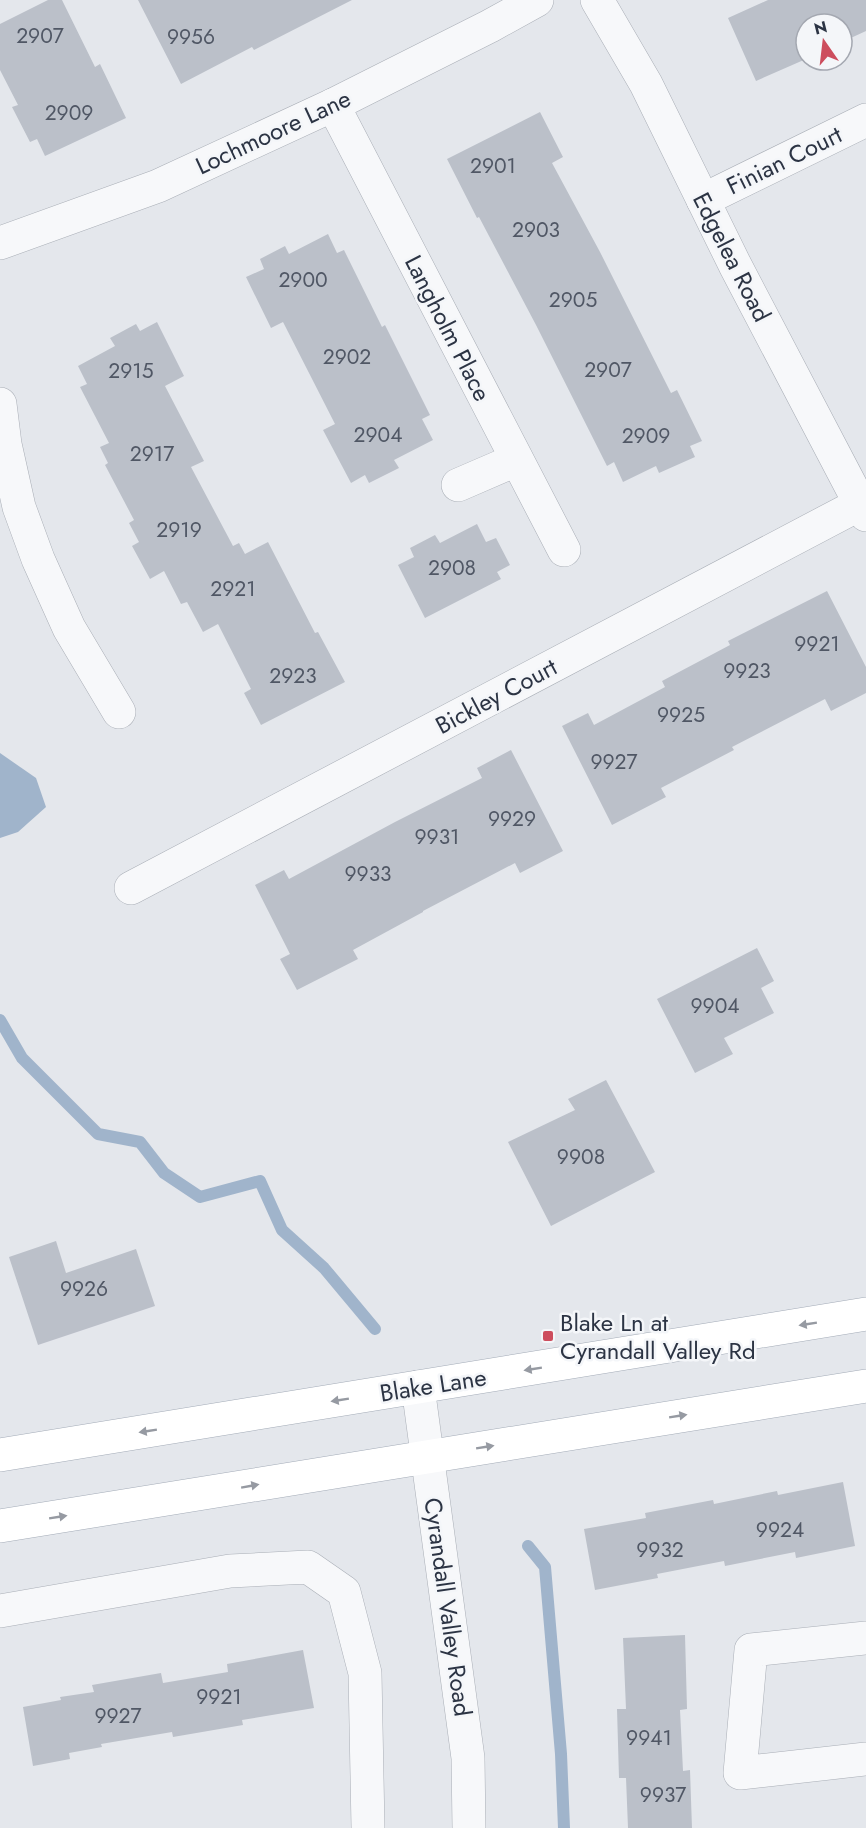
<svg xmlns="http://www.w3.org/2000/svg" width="866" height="1828" font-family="Jost,sans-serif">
	<rect width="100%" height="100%" fill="#e4e7ec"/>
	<path fill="#a0b4cb" d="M0 753 36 778 46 807 18 832 0 838Z"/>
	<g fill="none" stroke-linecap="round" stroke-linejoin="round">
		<g stroke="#a0b4cb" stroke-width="12">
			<path d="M0 1020 22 1058 98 1134 140 1142 164 1173 200 1197 260 1181 282 1230 324 1268 375 1329"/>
			<path d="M528 1546 545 1567 561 1754 564 1828"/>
		</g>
	</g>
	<g fill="#bbc0c9">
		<path d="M48 0H62L95 67 100 64 126 118 45 156 37 139 30 142 12 107 18 105 0 70V24Z"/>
		<path d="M138 0H352L254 50 252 47 181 84Z"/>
		<path d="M768 0H866V31L842 42V24H806V59L756 81 728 18Z"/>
		<path d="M540 112 563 157 552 163 600 252 671 393 677 390 702 441 690 446 695 457 659 473 656 466 623 482 614 462 607 466 536 325 479 217 477 218 447 159Z"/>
		<path d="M328 234 337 253 344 250 382 327 385 325 430 415 422 419 433 440 394 460 399 468 369 483 365 475 351 483 323 430 335 424 283 322 271 328 246 277 264 269 260 259 285 246 289 254Z"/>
		<path d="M157 322 184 376 165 386 204 461 191 467 233 546 239 543 245 554 268 542 315 633 318 632 345 682 261 725 244 693 251 689 218 624 203 632 187 602 181 604 164 571 150 579 132 546 139 542 129 523 134 520 105 465 108 463 100 447 109 443 80 387 87 384 78 366 115 346 110 338 136 324 140 331Z"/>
		<path d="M477 524 486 542 496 538 510 565 497 572 501 579 425 618 398 565 414 557 410 548 435 535 440 543Z"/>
		<path d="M827 591 866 667V693L831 711 825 699 732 747 734 750 661 788 666 797 612 825 562 726 588 713 594 725 665 687 662 681 730 645 728 641Z"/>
		<path d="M511 750 563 851 520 873 515 863 423 911V912L353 950 358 959 297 990 280 959 290 954 255 885 284 870 289 879 395 822 482 778 477 768Z"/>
		<path d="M757 948 774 981 761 988 774 1013 724 1038 733 1054 695 1073 657 999Z"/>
		<path d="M606 1080 655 1172 551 1226 508 1142 575 1110 568 1099Z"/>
		<path d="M56 1241 66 1273 136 1249 155 1306 38 1345 9 1257Z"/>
		<path d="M843 1482 855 1546 796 1558 795 1552 725 1566 724 1561 657 1574 658 1578 595 1590 584 1529 646 1518 645 1513 713 1500 714 1504 777 1491 778 1495Z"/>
		<path d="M685 1635 687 1709 680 1710 683 1771 690 1770 692 1828H628L626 1778H619L617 1709H626L623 1638Z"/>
		<path d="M303 1650 314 1708 242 1720 243 1725 173 1737 172 1732 101 1744 102 1747 69 1753 70 1759 33 1766 23 1707 61 1700 60 1697 94 1692 92 1685 161 1673 163 1683 228 1672 227 1664Z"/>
	</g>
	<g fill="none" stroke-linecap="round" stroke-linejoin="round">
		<defs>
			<g id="minor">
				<path d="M597 0 646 84 735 265 866 515"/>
				<path d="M333 105 564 550"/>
				<path d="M703 200 866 120"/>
				<path d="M0 243 158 186 333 105 490 26 537 0"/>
				<path d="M0 404 5 444 19 507 38 559 69 628 119 712"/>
				<path d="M458 485 516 460"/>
				<path d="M131 888 860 504 866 503"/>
				<path d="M418 1387 468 1758 469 1828"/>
				<path d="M0 1611 230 1571 308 1567 344 1592 365 1673 368 1828"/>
				<path d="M866 1638 751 1650 740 1773 866 1759"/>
			</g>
			<g id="major">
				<path d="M0 1455 866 1314"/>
				<path d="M0 1526 866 1386"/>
			</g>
		</defs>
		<use href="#minor" stroke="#a9aeb6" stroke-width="34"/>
		<use href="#major" stroke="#a3abb7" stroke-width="34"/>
		<use href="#minor" stroke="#f7f8fa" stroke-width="33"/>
		<use href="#major" stroke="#fff" stroke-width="33"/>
	</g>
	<defs><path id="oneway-solid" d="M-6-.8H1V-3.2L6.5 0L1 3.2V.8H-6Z" transform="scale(1.5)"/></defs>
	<g fill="#969aa2">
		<use href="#oneway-solid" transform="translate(808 1324) rotate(171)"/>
		<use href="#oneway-solid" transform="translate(533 1369) rotate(171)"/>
		<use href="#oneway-solid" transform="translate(340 1400) rotate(171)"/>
		<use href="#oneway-solid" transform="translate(678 1416) rotate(-9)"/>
		<use href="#oneway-solid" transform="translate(148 1431) rotate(171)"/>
		<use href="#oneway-solid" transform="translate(485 1447) rotate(-9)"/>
		<use href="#oneway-solid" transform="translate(250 1486) rotate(-10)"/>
		<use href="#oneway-solid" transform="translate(58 1517) rotate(-9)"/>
	</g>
	<rect fill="#cd4d5d" stroke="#f4f6f9" stroke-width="2" x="542" y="1330" width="12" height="12" rx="3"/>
	<g text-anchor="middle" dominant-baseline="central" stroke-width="5" stroke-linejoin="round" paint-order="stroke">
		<g font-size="21" fill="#505765">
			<text x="40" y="36">2907</text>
			<text x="191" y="37">9956</text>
			<text x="69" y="113">2909</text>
			<text x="493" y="166">2901</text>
			<text x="536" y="230">2903</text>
			<text x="303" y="280">2900</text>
			<text x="573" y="300">2905</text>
			<text x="347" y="357">2902</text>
			<text x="608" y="370">2907</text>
			<text x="131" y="371">2915</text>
			<text x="378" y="435">2904</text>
			<text x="646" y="436">2909</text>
			<text x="152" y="454">2917</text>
			<text x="179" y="530">2919</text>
			<text x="452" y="568">2908</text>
			<text x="233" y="589">2921</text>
			<text x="817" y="644">9921</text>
			<text x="747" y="671">9923</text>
			<text x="293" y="676">2923</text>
			<text x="681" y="715">9925</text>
			<text x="614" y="762">9927</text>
			<text x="512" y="819">9929</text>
			<text x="437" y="837">9931</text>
			<text x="368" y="874">9933</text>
			<text x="715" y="1006">9904</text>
			<text x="581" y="1157">9908</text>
			<text x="84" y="1289">9926</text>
			<text x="780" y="1530">9924</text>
			<text x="660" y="1550">9932</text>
			<text x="219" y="1697">9921</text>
			<text x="118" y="1716">9927</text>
			<text x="649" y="1738">9941</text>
			<text x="663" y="1795">9937</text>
		</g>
		<g font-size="24" fill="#2c3444" stroke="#f4f6f9">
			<text transform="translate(273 132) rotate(-25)">Lochmoore Lane</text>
			<text transform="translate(784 160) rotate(-26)">Finian Court</text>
			<text transform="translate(732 257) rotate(63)">Edgelea Road</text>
			<text transform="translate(448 328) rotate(63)">Langholm Place</text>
			<text transform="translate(496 696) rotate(-28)">Bickley Court</text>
			<text transform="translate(433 1385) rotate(-9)">Blake Lane</text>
			<text transform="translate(448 1607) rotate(82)">Cyrandall Valley Road</text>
		</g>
		<g font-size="24" fill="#2c3444" stroke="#f4f6f9" text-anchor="start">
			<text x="560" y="1322">Blake Ln at<tspan x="560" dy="28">Cyrandall Valley Rd</tspan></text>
		</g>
	</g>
	<g transform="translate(824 42) rotate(346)"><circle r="28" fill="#f4f6f9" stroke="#a4a8b1" stroke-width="1.5"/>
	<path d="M0-4.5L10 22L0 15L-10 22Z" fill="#cd4d5d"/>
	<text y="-9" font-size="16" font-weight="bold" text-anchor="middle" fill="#2c3444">N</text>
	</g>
</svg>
